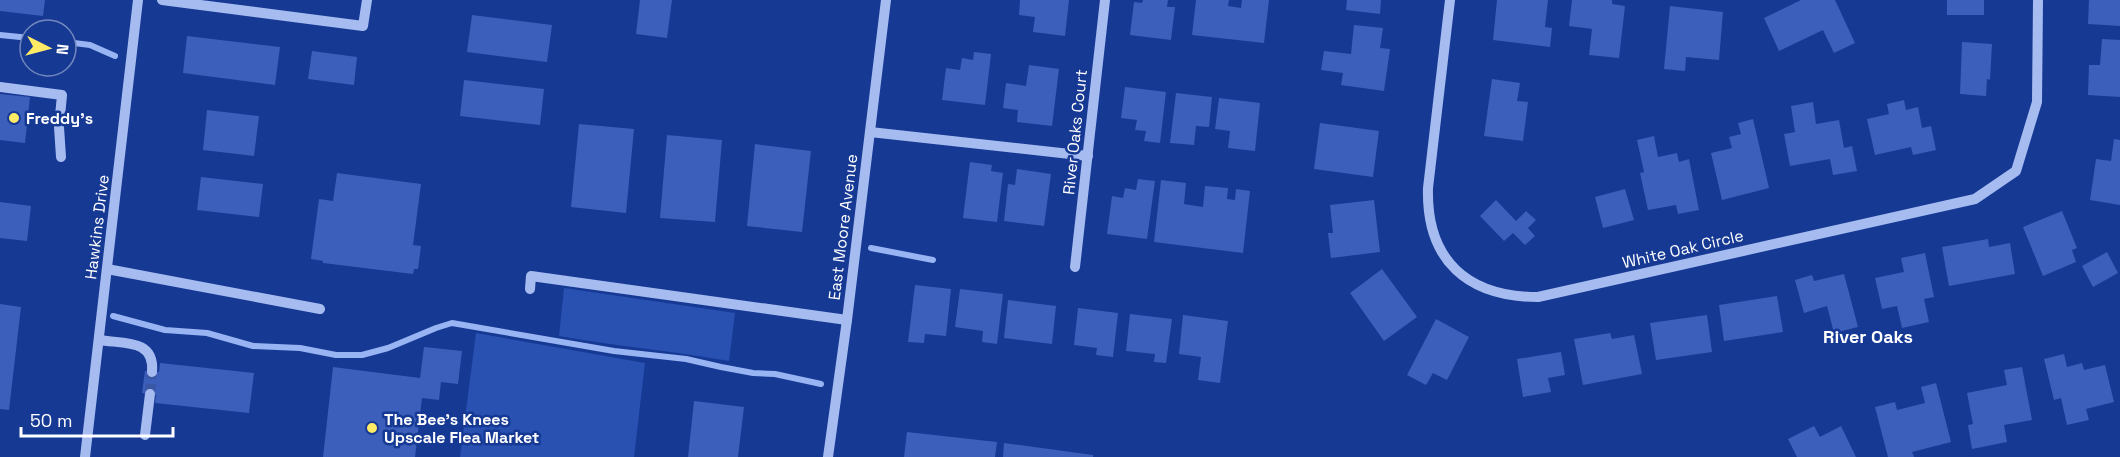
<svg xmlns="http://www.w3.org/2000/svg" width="2120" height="457" font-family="'Space Grotesk',sans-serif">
	<rect width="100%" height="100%" fill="#163994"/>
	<g fill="#2851b2">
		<path d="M564 288 735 313 729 361C673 351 615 346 559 336Z"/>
		<path d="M476 333 645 363 634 457H460Z"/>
	</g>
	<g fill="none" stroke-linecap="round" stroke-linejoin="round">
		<g stroke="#98b4f3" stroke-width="6">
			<path d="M0 35 30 38"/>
			<path d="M66 42 90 45 115 56"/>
			<path d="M871 248 933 260"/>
			<path d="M113 316 165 330 207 333 253 346 300 348 336 355H362L388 348 436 328 452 323 614 351 686 359 721 367 753 373 775 374 821 384"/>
		</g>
	</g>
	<g fill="#3b5fba">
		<path d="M0 0H45L43 16 0 11Z"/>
		<path d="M640 0H672L667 38 636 34Z"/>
		<path d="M1020 0H1069L1065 36 1033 32 1035 17 1019 15Z"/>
		<path d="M1143 0H1168L1167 7H1175L1171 40 1130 35 1134 2 1142 3Z"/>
		<path d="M1196 0H1229L1228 6 1241 8 1242 0H1269L1264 43 1192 35Z"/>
		<path d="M1347 0H1381L1380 14 1346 10Z"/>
		<path d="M1497 0H1548L1545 27 1552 28 1550 47 1493 40Z"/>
		<path d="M1572 0H1612V4L1625 6 1619 58 1589 55 1592 29 1569 26Z"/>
		<path d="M1801 0H1835L1855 43 1834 53 1823 30 1779 51 1764 18Z"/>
		<rect x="1947" y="0" width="37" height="15"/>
		<path d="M2089 0H2120V26L2088 24Z"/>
		<path d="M1670 6 1723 12 1719 60 1686 57 1685 71 1664 69Z"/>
		<path d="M472 15 552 25 547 62 467 52Z"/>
		<path d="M1354 25 1383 28 1380 48 1390 49 1384 91 1341 85 1343 73 1321 70 1324 51 1351 54Z"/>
		<path d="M187 36 280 47 275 85 183 73Z"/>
		<path d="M2102 39 2120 40V97L2088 95 2089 65H2100Z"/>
		<path d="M1962 42 1992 44 1990 80 1987 79 1986 96 1960 94Z"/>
		<path d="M312 51 357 57 354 85 308 79Z"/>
		<path d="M974 52 991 54 985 105 942 100 946 68 960 70 962 58 973 60Z"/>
		<path d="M1029 65 1059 69 1052 126 1017 122 1018 110 1003 108 1006 83 1026 86Z"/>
		<path d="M1492 79 1520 83 1517 101 1528 102 1523 141 1484 136Z"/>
		<path d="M464 80 544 89 540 125 460 116Z"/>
		<path d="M1125 87 1166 92 1160 143 1144 141 1146 131 1135 130 1137 120 1121 118Z"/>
		<path d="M1176 93 1212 97 1209 127 1196 126 1194 145 1170 143Z"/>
		<path d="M0 94 30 97 25 143 0 140Z"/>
		<path d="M1219 98 1260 103 1255 151 1228 148 1230 131 1215 129Z"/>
		<path d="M1904 100 1906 110 1918 107 1922 128 1931 126 1936 150 1913 155 1911 147 1875 155 1867 119 1889 114 1887 104Z"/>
		<path d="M1813 102 1816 124 1839 120 1844 148 1852 146 1857 171 1833 175 1830 159 1790 166 1784 134 1795 132 1791 106Z"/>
		<path d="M207 110 259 116 254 156 203 150Z"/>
		<path d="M1753 119 1769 188 1722 200 1711 153 1732 148 1729 137 1741 134 1738 123Z"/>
		<path d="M1320 123 1379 131 1373 177 1314 169Z"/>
		<path d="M579 124 634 129 626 213 571 207Z"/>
		<path d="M667 135 722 140 715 222 660 218Z"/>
		<path d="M1654 136 1658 157 1677 153 1679 162 1689 159 1699 210 1678 214 1676 205 1648 210 1640 173 1644 172 1637 140Z"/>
		<path d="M2114 139 2120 140V205L2090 200 2096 159 2111 161Z"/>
		<path d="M755 144 811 151 802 232 747 226Z"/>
		<path d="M970 162 992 165 991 171 1003 173 997 222 963 218Z"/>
		<path d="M1017 169 1051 174 1044 226 1004 221 1008 184 1015 185Z"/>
		<path d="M337 173 421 184 413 245 421 246 418 269H414L413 274 323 263V261L311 259 319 199 333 201Z"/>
		<path d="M201 177 263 184 259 217 197 210Z"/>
		<path d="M1138 179 1155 181 1147 239 1107 234 1112 196 1123 198 1125 188 1136 190Z"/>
		<path d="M1161 180 1186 183 1184 204 1203 207 1205 186 1228 188 1227 199 1235 200 1236 189 1250 191 1243 253 1154 242Z"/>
		<path d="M1625 189 1634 220 1603 228 1595 197Z"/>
		<path d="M1374 200 1380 252 1331 258 1328 233H1333L1330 205Z"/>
		<path d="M1496 200 1516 221 1526 211 1536 220 1528 228 1535 236 1525 245 1513 233 1504 241 1480 216Z"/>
		<path d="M0 202 31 206 27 241 0 238Z"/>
		<path d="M2062 211 2077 248 2072 250 2076 262 2043 276 2023 227Z"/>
		<path d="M1988 239 1989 247 2010 243 2015 274 1949 286 1942 247Z"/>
		<path d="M2107 252 2118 273 2093 287 2082 266Z"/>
		<path d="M1925 253 1934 297 1924 299 1929 322 1902 328 1897 306 1882 309 1875 278 1904 272 1901 258Z"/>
		<path d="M1382 269 1417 317 1384 341 1350 293Z"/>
		<path d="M1844 274 1858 327 1834 333 1827 306 1804 313 1795 280 1812 275 1814 281Z"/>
		<path d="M915 285 951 289 946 336 925 334 924 343 908 342Z"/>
		<path d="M960 289 1003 294 997 344 982 342 983 331 955 327Z"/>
		<path d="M1777 296 1783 332 1724 341 1719 305Z"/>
		<path d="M1008 300 1056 306 1052 344 1004 338Z"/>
		<path d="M0 304 21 307 9 410 0 409Z"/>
		<path d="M1078 308 1118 313 1113 357 1096 355 1097 348 1074 345Z"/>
		<path d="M1130 314 1172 319 1166 363 1154 362 1155 354 1126 351Z"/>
		<path d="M1183 315 1228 321 1220 383 1198 380 1201 357 1179 354Z"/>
		<path d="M1707 315 1712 352 1656 360 1650 323Z"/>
		<path d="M1436 319 1469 337 1447 380 1433 373 1426 385 1407 375Z"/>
		<path d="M1610 333 1612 339 1634 335 1642 374 1583 385 1574 339Z"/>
		<path d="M424 347 462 351 458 384 441 382 439 400 422 398 415 457H323L333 367 420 378Z"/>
		<path d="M1561 352 1565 375 1548 378 1551 392 1523 397 1517 359Z"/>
		<path d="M2064 354 2067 367 2082 363 2084 370 2105 365 2114 402 2086 409 2089 420 2067 425 2061 398 2054 400 2044 359Z"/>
		<path d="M160 363 254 373 249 413 155 403 156 395 142 393 145 371 159 372Z"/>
		<path d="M2022 367 2032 420 2004 425 2007 442 1972 449 1968 425 1973 424 1967 393 2007 385 2004 370Z"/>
		<path d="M1936 383 1951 442 1912 452 1914 457H1888L1875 407 1895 402 1897 410 1925 403 1921 387Z"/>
		<path d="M694 401 744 407 738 457H688Z"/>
		<path d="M1814 426 1820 437 1841 426 1856 457H1797L1788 439Z"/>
		<path d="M907 432 997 442 995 457H904Z"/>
		<path d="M1004 443 1093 455V457H1003Z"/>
	</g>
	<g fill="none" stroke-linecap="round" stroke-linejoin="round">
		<path stroke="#3957a4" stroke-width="10" stroke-dasharray="10 5" stroke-linecap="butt" d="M150 394 152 372"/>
		<g stroke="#a6bcf1" stroke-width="10">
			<path d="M162 0 363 26 367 0"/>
			<path d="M1450 0 1428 188C1426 260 1467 297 1538 297L1975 199 2016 171 2037 102 2038 0"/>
			<path d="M0 87 62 95 59 127 61 157"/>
			<path d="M870 132 1088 156"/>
			<path d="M1075 267 1105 0"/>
			<path d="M107 269 320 309"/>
			<path d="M530 289 531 276 847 320"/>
			<path d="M99 340C124 344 155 339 152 372"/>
			<path d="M145 435 150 394"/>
			<path d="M85 457 138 0"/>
			<path d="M828 457 847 320 886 0"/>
		</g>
	</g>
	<g fill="#ffeb66" stroke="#163994" stroke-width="2">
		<circle cx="14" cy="118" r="6"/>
		<circle cx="372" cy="428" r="6"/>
	</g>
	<g text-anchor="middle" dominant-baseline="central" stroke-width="5" stroke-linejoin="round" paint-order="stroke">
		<g font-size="16" font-weight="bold" fill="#fff" stroke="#163994" text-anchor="start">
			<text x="26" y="118">Freddy's</text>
			<text x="384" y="419">The Bee’s Knees<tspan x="384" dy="18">Upscale Flea Market</tspan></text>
		</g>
		<g font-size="16" fill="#fff" stroke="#163994">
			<text transform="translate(1075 132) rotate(-84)">River Oaks Court</text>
			<text transform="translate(97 227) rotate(-83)">Hawkins Drive</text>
			<text transform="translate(843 227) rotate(-83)">East Moore Avenue</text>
			<text transform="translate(1683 249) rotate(-13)">White Oak Circle</text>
		</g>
		<g font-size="18" font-weight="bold" fill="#fff" stroke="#163994">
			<text x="1868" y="336">River Oaks</text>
		</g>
	</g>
	<g transform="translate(48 48) rotate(96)"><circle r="28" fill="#163994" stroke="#7388bf" stroke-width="1.5"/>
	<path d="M0-4.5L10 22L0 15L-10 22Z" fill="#ffeb66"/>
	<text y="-9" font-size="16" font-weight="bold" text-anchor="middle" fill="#ffffff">N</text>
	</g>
	<path d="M21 427v9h152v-9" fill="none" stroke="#ffffff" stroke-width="3"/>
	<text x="30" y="427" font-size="18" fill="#ffffff" stroke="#163994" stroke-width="4.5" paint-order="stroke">50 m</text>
</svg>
